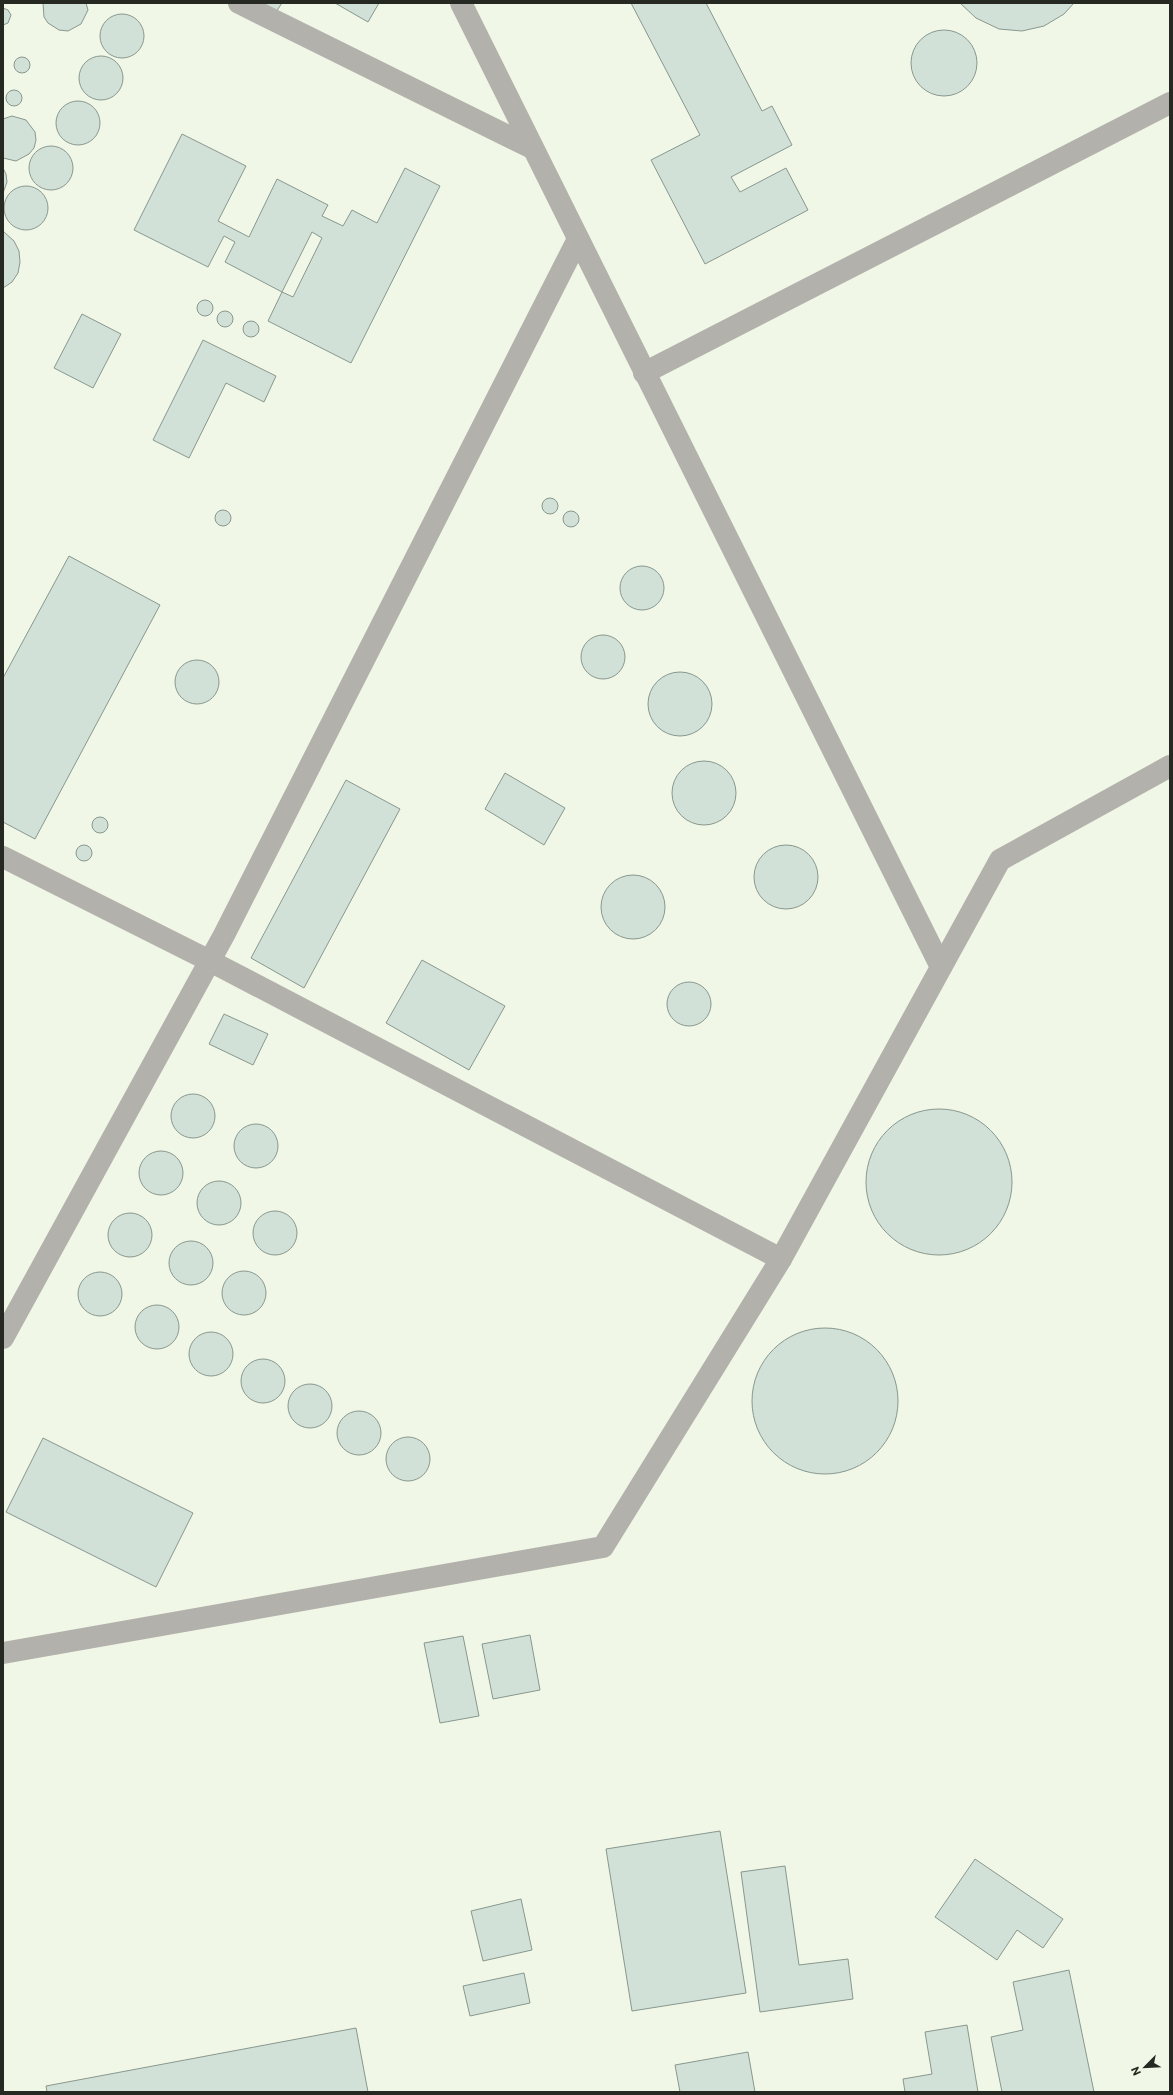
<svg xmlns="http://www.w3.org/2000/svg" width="1173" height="2095" font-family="Commissioner,sans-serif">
	<rect width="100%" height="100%" fill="#f0f7e7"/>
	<g fill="#d1e1d7" stroke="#89978e">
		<path d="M43 3H86L88 10 81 24 68 31 59 30 48 23 44 17Z"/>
		<path d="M261 3H282L276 12Z"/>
		<path d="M335 3H379L368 22Z"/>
		<path d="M631 3H706L762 111 772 106 792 145 731 177 740 192 786 168 808 210 705 264 651 160 700 135Z"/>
		<path d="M960 3H1074L1064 14 1044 26 1022 31 999 29 976 18Z"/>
		<path d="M3 8 8 10 11 15 8 23 3 25Z"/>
		<circle cx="122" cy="36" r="22"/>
		<circle cx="944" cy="63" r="33"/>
		<circle cx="101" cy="78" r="22"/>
		<circle cx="22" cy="65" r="8"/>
		<circle cx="14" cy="98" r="8"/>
		<circle cx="78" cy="123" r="22"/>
		<path d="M12 116 26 120 35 132 36 140 34 148 29 154 16 161 3 158V119Z"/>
		<path d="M182 134 246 166 218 221 249 237 277 179 328 205 322 216 343 226 352 210 377 223 405 168 440 186 351 363 268 321 282 292 293 297 322 238 312 232 282 292 225 262 235 242 224 236 208 267 134 230Z"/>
		<circle cx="51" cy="168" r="22"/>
		<path d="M3 168 6 174 7 182 3 193Z"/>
		<circle cx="26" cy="208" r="22"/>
		<path d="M3 231 14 241 19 251 20 262 18 273 12 282 3 288Z"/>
		<circle cx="205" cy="308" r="8"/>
		<circle cx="225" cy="319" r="8"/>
		<path d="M82 314 121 334 93 388 54 368Z"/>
		<circle cx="251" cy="329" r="8"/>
		<path d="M203 340 276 376 264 402 226 383 189 458 153 440Z"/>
		<circle cx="550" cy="506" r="8"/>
		<circle cx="223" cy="518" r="8"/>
		<circle cx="571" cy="519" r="8"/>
		<path d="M69 556 160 605 35 839 3 822V678Z"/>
		<circle cx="642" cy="588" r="22"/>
		<circle cx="603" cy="657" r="22"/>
		<circle cx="197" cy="682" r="22"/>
		<circle cx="680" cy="704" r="32"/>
		<circle cx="704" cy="793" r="32"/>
		<path d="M505 773 565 808 544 845 485 809Z"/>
		<path d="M346 780 400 809 304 988 251 958Z"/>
		<circle cx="100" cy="825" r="8"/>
		<circle cx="786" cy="877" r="32"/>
		<circle cx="84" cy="853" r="8"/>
		<circle cx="633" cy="907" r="32"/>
		<path d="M422 960 505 1006 469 1070 386 1023Z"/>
		<circle cx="689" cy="1004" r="22"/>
		<path d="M224 1014 268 1034 253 1065 209 1044Z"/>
		<circle cx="193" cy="1116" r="22"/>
		<circle cx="939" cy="1182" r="73"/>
		<circle cx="256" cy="1146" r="22"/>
		<circle cx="161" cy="1173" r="22"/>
		<circle cx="219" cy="1203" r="22"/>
		<circle cx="275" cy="1233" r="22"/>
		<circle cx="130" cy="1235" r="22"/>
		<circle cx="191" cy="1263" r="22"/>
		<circle cx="244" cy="1293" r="22"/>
		<circle cx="100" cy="1294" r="22"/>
		<circle cx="157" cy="1327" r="22"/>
		<circle cx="825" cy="1401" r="73"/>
		<circle cx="211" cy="1354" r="22"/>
		<circle cx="263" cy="1381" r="22"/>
		<circle cx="310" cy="1406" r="22"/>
		<circle cx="359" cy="1433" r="22"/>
		<circle cx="408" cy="1459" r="22"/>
		<path d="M43 1438 193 1513 156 1587 6 1512Z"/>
		<path d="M530 1635 540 1690 493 1699 482 1644Z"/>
		<path d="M463 1636 479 1716 440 1723 424 1643Z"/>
		<path d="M720 1831 746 1993 632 2011 606 1849Z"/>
		<path d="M975 1859 1063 1919 1043 1948 1017 1930 997 1960 935 1917Z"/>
		<path d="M785 1866 799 1965 848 1959 853 1999 760 2012 741 1872Z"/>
		<path d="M521 1899 532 1950 483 1961 471 1911Z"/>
		<path d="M1069 1970 1094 2092H1002L991 2037 1023 2030 1013 1982Z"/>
		<path d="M524 1973 530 2003 470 2016 463 1986Z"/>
		<path d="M967 2025 978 2092H905L903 2079 932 2074 925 2032Z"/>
		<path d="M356 2028 368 2092H47L46 2086Z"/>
		<path d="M748 2052 755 2092H680L675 2065Z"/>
	</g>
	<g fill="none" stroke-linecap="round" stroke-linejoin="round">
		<g stroke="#b3b1ab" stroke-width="22">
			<path d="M239 3 532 148"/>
			<path d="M461 3 941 967"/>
			<path d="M644 373 1170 103"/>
			<path d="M3 857 210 961 781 1259"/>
			<path d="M3 1338 224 935 578 239"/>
			<path d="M3 1653 603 1547 781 1259 1000 860 1170 766"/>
		</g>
	</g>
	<rect width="1173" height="2095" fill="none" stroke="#262822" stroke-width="8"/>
	<g transform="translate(1145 2067) rotate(246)" stroke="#f0f7e7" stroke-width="3" paint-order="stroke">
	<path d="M0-3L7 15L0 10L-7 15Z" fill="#262822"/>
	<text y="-6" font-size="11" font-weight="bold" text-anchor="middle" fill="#262822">N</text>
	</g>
</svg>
